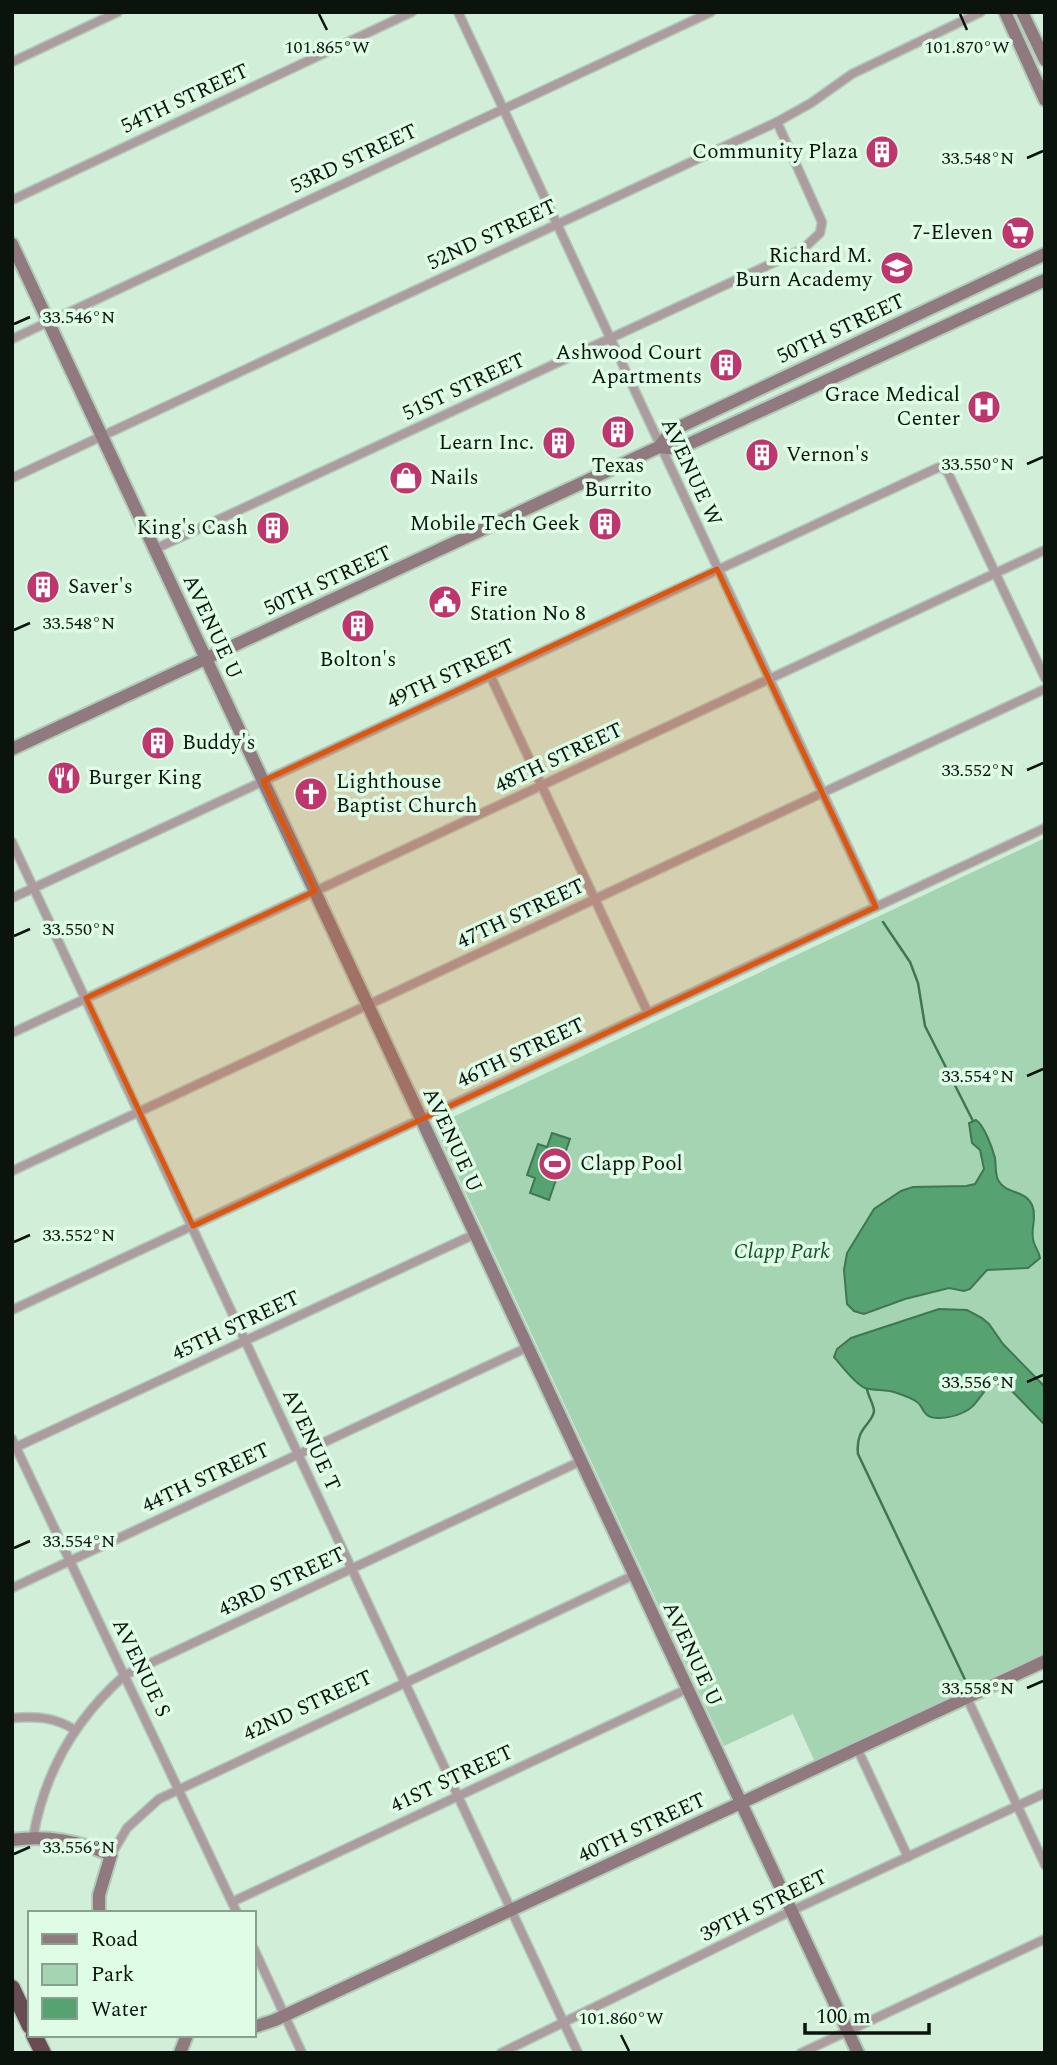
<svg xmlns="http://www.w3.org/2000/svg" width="1057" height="2065" font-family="Spectral,serif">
	<rect width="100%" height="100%" fill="#d1eed9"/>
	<path fill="#a5d4b3" d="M1045 838V1655L815 1762 793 1714 724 1746 435 1127 438 1124Z"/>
	<g fill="#56a271" stroke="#3f7753" stroke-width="2">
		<path d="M976 1120C984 1125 992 1147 995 1158 996 1165 995 1173 998 1180 1006 1195 1025 1189 1032 1205 1038 1218 1029 1230 1034 1243 1036 1249 1039 1251 1040 1258L1028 1268 987 1270 970 1289 964 1291 949 1288 905 1299 864 1314 854 1311 847 1304 844 1270 847 1253 874 1209 901 1191 913 1187 966 1186 975 1184 984 1169 980 1150 972 1143 969 1123Z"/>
		<path d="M552 1133 570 1139 549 1200 530 1193 535 1178 527 1175 538 1144 547 1147Z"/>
		<path d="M939 1309 967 1310 982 1318 989 1324 1003 1344 1045 1387V1425L1008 1387 994 1382C981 1391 978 1406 964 1412 955 1417 935 1421 927 1415 922 1411 922 1405 917 1402 912 1398 903 1395 897 1393 887 1389 874 1391 865 1388 854 1383 842 1366 834 1357L837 1349 851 1338Z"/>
	</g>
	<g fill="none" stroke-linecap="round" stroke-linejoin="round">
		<g stroke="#3f7753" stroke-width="2.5">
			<path d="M883 922 910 962 918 983 925 1026 973 1121"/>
			<path d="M867 1389C868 1396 874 1405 874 1411 873 1424 855 1427 858 1454L969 1688"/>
		</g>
		<defs>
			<g id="street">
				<path d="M458 12 876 907"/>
				<path d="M12 62 118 12"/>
				<path d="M12 200 412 12"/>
				<path d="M12 339 711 12"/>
				<path d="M12 478 777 122 811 103 852 74 981 12"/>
				<path d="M155 549 803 249 820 233 822 222 777 122"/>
				<path d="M490 675 648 1013"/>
				<path d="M12 842 578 2053"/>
				<path d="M12 898 937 468 942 467 948 473 1045 678"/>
				<path d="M12 1033 1045 550"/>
				<path d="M12 1171 1045 689"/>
				<path d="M12 1310 1045 828"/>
				<path d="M12 1439 237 1913"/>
				<path d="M12 1449 475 1234"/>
				<path d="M12 1588 528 1347"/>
				<path d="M967 1698 1045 1865"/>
				<path d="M12 1718C36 1716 55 1717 75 1730"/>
				<path d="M857 1748 908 1857"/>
				<path d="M33 1838C44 1773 76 1718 125 1675L581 1461"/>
				<path d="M111 1855 127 1828 159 1799 634 1575"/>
				<path d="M232 1902 687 1689"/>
				<path d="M254 1949 302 2053"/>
				<path d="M501 2053 791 1911 1045 1793"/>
				<path d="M801 2053 1045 1939"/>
			</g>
			<g id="secondary">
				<path d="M1005 12 1045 100"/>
				<path d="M1022 12 1045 60"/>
				<path d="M12 244 858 2053"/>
				<path d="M659 447 678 449 1045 280"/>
				<path d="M12 749 659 447 671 431 1045 254"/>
				<path d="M12 1840C48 1835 78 1841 111 1855L99 1895V1913"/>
				<path d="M254 2027 275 2020 1045 1661"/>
				<path d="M180 2053 187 2035"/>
			</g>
			<g id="highway">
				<path d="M12 1988 30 2026"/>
				<path d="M34 2035 43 2053"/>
			</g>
		</defs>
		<use href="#street" stroke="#b1cbb8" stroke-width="11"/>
		<use href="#secondary" stroke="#b1cbb8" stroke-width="16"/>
		<use href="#highway" stroke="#b1cbb8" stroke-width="19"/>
		<use href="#street" stroke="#ac9ca0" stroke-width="8"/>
		<use href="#secondary" stroke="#90797f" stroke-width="12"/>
		<use href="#highway" stroke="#694b53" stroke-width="16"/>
	</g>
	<path fill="#dd560c" fill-opacity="0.2" stroke="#dd560c" stroke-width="5" stroke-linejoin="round" d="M717 569 876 907 193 1226 86 998 315 891 263 781Z"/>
	<path fill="none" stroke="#0a140d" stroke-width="2.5" d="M319 14 327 30M960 14 967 30M1027 158 1043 151M14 324 30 317M1027 464 1043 457M14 630 30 623M1027 770 1043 763M14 936 30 929M1027 1076 1043 1069M14 1242 30 1235M1027 1382 1043 1375M14 1548 30 1541M1027 1688 1043 1681M14 1854 30 1847M621 2035 629 2051"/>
	<defs>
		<symbol id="building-disc" viewBox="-11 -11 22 22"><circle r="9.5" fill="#bf356d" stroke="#defce6"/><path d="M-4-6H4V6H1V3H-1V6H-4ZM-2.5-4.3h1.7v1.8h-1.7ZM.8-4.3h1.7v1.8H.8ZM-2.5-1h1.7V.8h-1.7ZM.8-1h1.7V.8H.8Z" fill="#fff"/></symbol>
		<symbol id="supermarket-disc" viewBox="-11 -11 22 22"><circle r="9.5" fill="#bf356d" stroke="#defce6"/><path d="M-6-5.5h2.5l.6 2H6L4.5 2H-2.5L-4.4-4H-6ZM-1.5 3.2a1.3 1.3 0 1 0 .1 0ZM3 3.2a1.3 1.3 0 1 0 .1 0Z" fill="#fff"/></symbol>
		<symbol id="school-disc" viewBox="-11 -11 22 22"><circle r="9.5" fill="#bf356d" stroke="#defce6"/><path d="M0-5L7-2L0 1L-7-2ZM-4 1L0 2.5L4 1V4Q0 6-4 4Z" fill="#fff"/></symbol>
		<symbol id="hospital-disc" viewBox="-11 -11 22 22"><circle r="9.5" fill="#bf356d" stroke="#defce6"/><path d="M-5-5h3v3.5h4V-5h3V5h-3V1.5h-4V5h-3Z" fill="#fff"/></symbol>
		<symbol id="shop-disc" viewBox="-11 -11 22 22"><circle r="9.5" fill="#bf356d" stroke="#defce6"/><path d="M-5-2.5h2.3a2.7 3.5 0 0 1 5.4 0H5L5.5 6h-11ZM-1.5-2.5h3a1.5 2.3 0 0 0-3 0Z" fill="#fff"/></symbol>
		<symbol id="civic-disc" viewBox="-11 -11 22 22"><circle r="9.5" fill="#bf356d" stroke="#defce6"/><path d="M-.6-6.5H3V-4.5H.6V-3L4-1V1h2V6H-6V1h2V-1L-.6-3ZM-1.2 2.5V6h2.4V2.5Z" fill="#fff"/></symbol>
		<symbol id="restaurant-disc" viewBox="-11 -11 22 22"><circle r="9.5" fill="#bf356d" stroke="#defce6"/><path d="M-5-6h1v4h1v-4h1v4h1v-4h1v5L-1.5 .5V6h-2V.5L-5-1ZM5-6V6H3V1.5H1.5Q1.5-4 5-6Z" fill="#fff"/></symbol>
		<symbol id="church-disc" viewBox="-11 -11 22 22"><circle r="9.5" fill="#bf356d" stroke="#defce6"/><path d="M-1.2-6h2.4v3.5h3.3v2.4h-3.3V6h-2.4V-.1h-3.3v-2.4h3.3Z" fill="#fff"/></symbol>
		<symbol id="stadium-disc" viewBox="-11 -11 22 22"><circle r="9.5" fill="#bf356d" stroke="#defce6"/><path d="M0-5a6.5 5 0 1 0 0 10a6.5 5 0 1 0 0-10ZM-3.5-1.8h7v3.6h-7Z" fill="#fff"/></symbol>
	</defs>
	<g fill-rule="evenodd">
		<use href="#building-disc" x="863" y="133" width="38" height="38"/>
		<use href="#supermarket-disc" x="999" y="214" width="38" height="38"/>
		<use href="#school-disc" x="878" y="249" width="38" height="38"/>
		<use href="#building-disc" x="707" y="346" width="38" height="38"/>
		<use href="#hospital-disc" x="965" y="388" width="38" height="38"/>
		<use href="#building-disc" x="599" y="413" width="38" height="38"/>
		<use href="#building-disc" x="540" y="424" width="38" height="38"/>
		<use href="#building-disc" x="743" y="436" width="38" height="38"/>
		<use href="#shop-disc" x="387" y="459" width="38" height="38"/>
		<use href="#building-disc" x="586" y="505" width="38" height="38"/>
		<use href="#building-disc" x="254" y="509" width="38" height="38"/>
		<use href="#building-disc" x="24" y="568" width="38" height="38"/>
		<use href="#civic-disc" x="426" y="583" width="38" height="38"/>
		<use href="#building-disc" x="339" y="607" width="38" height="38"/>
		<use href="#building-disc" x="139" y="724" width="38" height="38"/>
		<use href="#restaurant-disc" x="45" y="759" width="38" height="38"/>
		<use href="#church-disc" x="292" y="775" width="38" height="38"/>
		<use href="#stadium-disc" x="536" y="1145" width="38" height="38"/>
	</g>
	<g text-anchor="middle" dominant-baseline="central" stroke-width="7" stroke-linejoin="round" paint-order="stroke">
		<g font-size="21" fill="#0a140d" stroke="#defce6">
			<text transform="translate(185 99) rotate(-25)">54TH STREET</text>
			<text transform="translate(354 159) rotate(-25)">53RD STREET</text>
			<text transform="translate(492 235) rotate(-25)">52ND STREET</text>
			<text transform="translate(841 329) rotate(-25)">50TH STREET</text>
			<text transform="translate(464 387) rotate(-25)">51ST STREET</text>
			<text transform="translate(691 472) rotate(65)">AVENUE W</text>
			<text transform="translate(328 581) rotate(-25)">50TH STREET</text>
			<text transform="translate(212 627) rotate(65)">AVENUE U</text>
			<text transform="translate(451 674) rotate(-25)">49TH STREET</text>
			<text transform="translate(559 758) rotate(-25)">48TH STREET</text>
			<text transform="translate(521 914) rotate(-25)">47TH STREET</text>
			<text transform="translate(521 1053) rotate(-25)">46TH STREET</text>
			<text transform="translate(452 1140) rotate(65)">AVENUE U</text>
			<text transform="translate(236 1326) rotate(-25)">45TH STREET</text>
			<text transform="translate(311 1440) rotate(65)">AVENUE T</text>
			<text transform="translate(206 1478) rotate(-25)">44TH STREET</text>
			<text transform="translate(282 1582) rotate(-25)">43RD STREET</text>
			<text transform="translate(692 1654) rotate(65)">AVENUE U</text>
			<text transform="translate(141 1668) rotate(64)">AVENUE S</text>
			<text transform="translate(308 1706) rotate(-25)">42ND STREET</text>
			<text transform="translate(452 1779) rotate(-25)">41ST STREET</text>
			<text transform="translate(642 1828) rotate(-25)">40TH STREET</text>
			<text transform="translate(764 1906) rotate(-26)">39TH STREET</text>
		</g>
		<g font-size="21" fill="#0a140d" stroke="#defce6" text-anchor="end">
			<text x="858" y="152">Community Plaza</text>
			<text x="993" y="233">7-Eleven</text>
			<text x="872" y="256">Richard M.<tspan x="872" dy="24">Burn Academy</tspan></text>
			<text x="702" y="353">Ashwood Court<tspan x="702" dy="24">Apartments</tspan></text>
			<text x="960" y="395">Grace Medical<tspan x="960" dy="24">Center</tspan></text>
			<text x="534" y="443">Learn Inc.</text>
			<text x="786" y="455" text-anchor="start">Vernon's</text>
			<text x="618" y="466" text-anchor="middle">Texas<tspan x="618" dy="24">Burrito</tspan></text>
			<text x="430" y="478" text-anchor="start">Nails</text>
			<text x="580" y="524">Mobile Tech Geek</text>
			<text x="248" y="528">King's Cash</text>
			<text x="68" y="587" text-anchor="start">Saver's</text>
			<text x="470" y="590" text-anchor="start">Fire<tspan x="470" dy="24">Station No 8</tspan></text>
			<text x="358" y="660" text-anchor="middle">Bolton's</text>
			<text x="182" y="743" text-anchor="start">Buddy's</text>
			<text x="88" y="778" text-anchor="start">Burger King</text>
			<text x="336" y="782" text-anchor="start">Lighthouse<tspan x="336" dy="24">Baptist Church</tspan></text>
			<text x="580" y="1164" text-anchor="start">Clapp Pool</text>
		</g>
		<g font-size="21" font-style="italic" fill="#134d2c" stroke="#defce6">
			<text x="782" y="1252">Clapp Park</text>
		</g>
	</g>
	<g font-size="18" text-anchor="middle" fill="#0a140d" stroke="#defce6" stroke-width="7" stroke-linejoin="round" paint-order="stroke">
		<text x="327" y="53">101.865°W</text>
		<text x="967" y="53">101.870°W</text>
		<text x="978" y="164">33.548°N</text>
		<text x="79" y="323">33.546°N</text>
		<text x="978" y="470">33.550°N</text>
		<text x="79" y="629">33.548°N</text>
		<text x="978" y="776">33.552°N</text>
		<text x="79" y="935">33.550°N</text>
		<text x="978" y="1082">33.554°N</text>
		<text x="79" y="1241">33.552°N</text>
		<text x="978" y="1388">33.556°N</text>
		<text x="79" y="1547">33.554°N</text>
		<text x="978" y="1694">33.558°N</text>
		<text x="79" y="1853">33.556°N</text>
		<text x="621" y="2024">101.860°W</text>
	</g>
	<rect width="1057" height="2065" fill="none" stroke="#0a140d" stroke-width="28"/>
	<rect x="28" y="1911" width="228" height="126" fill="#defce6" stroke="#899f8f" stroke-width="2"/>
	<rect x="42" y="1934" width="35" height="10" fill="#90797f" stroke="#899f8f" stroke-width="2"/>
	<text x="91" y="1946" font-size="21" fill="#0a140d">Road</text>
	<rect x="42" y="1964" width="35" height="21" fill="#a5d4b3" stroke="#899f8f" stroke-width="2"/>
	<text x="91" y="1981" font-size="21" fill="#0a140d">Park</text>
	<rect x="42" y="1998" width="35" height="21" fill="#56a271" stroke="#899f8f" stroke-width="2"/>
	<text x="91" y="2016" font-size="21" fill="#0a140d">Water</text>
	<path d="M805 2023v10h124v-10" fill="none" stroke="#0a140d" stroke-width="3.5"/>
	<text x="816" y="2023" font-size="21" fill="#0a140d" stroke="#defce6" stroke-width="5" paint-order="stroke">100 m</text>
</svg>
